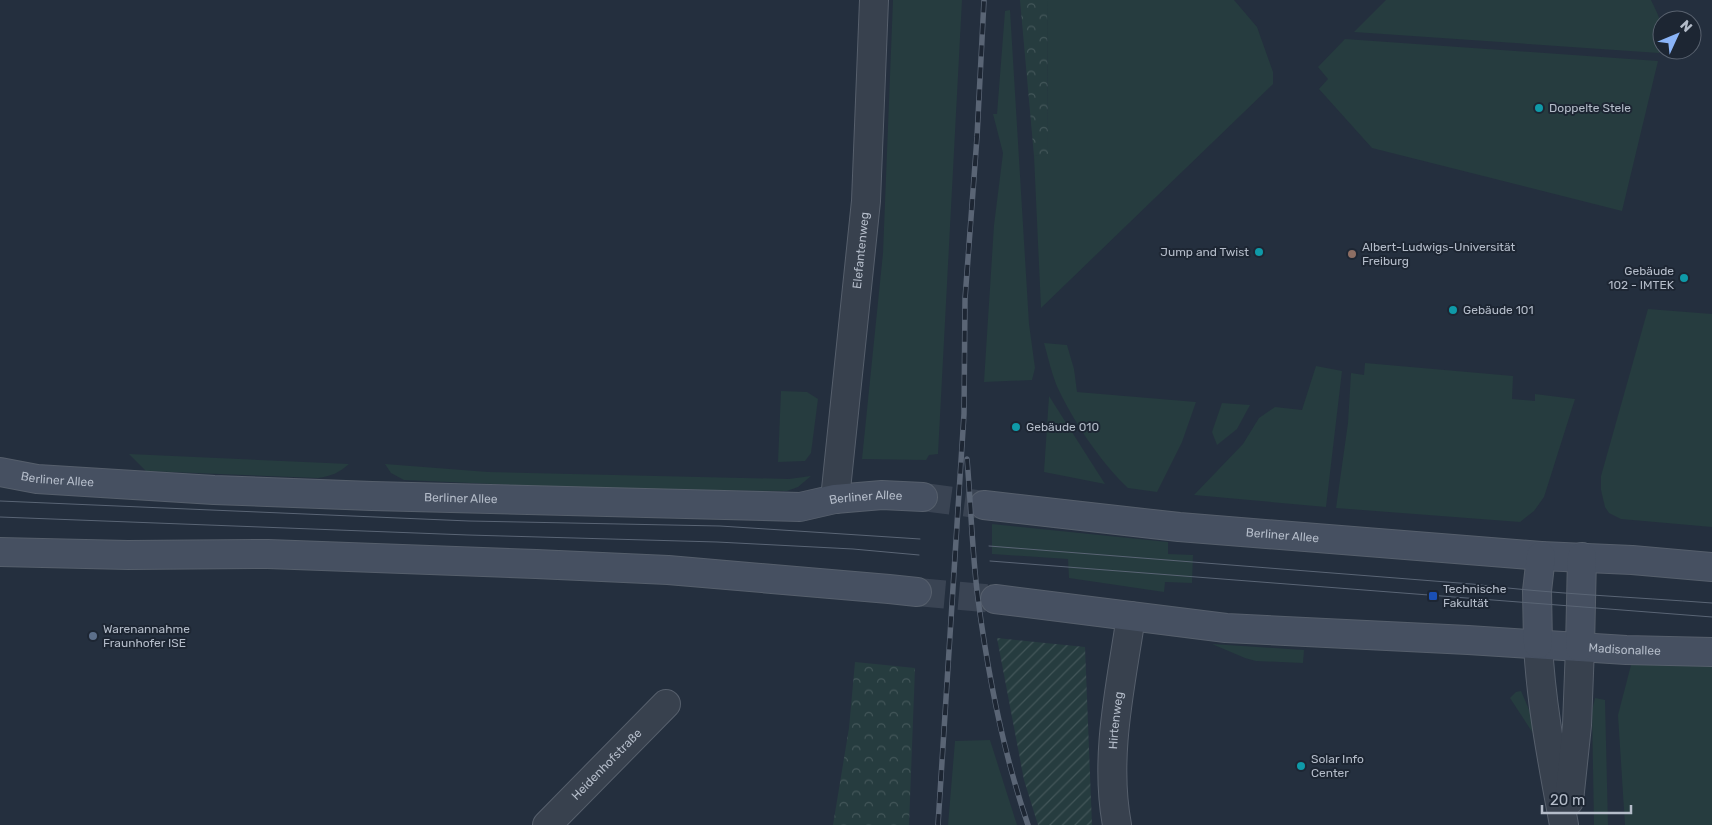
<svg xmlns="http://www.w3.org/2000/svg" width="1712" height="825" font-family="Rubik,sans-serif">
	<defs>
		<pattern id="forest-crowns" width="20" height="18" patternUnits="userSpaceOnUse" patternTransform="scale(1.25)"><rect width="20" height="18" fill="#263c3f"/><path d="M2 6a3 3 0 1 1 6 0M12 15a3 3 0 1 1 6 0" fill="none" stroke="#435659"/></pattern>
		<pattern id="garden-furrows" width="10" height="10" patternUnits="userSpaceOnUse" patternTransform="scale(1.25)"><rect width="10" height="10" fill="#263c3f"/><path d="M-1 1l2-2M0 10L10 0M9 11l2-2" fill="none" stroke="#435659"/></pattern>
	</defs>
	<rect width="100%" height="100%" fill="#242f3e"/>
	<g fill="#263c3f">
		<path d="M893 0H962L938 454 929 455 926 460 862 459 883 253Z"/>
		<path d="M1047 0H1234L1257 27 1273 72V84L1041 308 1034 156 1048 153Z"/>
		<path d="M1386 0H1651C1661 21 1666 29 1659 53L1354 32Z"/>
		<path d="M1010 10 1029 324 1035 368 1032 380 984 382 994 225 1003 153 993 114H997L1005 11Z"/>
		<path d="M1345 39 1658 61 1622 211 1372 148 1319 89 1328 79 1318 67Z"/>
		<path d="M1648 309 1712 314V527L1621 519 1609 513 1605 507 1601 490V476Z"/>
		<path d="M1044 343 1067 345 1074 369 1077 392 1196 402 1182 442 1157 492 1128 488C1101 463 1071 418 1056 384 1051 371 1048 357 1044 343Z"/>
		<path d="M1365 363 1513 376 1512 399 1535 401V394L1575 399 1544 497 1534 511 1520 522 1336 508 1348 423 1351 373 1364 375Z"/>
		<path d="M1316 366 1342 371 1326 507 1194 495 1243 444 1259 418 1275 407 1302 410Z"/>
		<path d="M781 391 807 392 818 399 811 453 805 461 778 462Z"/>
		<path d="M1049 396 1105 484 1044 472Z"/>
		<path d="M1222 403 1250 405 1237 429 1217 445 1212 432Z"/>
		<path d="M129 454 349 464C339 473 331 476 318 478L146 471Z"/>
		<path d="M385 464 488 472 789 479 811 476 798 487 787 491 605 489 404 480 391 473Z"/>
		<path d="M992 524 1168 542V554L1193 555 1192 583 1165 582 1164 592 1069 578 1068 559 992 554Z"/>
		<path d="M1212 644 1304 650 1303 663 1256 661 1245 658Z"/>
		<path d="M1633 664 1712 666V825H1625L1618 715 1631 665Z"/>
		<path d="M1521 691 1531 714 1536 738 1510 698 1516 692Z"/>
		<path d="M1595 698 1605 700 1608 825H1594L1592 711Z"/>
		<path d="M990 740 1017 825H948L955 741Z"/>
	</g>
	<g fill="url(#forest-crowns)">
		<path d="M1020 0H1047L1048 154 1034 156Z"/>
		<path d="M855 662 915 668 909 825H833L849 728Z"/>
	</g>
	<path fill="url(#garden-furrows)" d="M997 638 1085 647 1092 825H1038L1024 780Z"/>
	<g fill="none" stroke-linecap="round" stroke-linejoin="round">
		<g stroke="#3a4453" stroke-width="28" stroke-dasharray="28 14" stroke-linecap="butt">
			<path d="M923 497 984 505"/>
			<path d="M917 592 995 599"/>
		</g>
		<defs>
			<g id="street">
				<path id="s1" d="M835 499 866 201 874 0"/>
				<path d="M1538 644C1541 705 1553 765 1564 825"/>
				<path d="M1569 801 1577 725 1580 647"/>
				<path id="s2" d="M547 825 666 704"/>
				<path id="s3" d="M1117 825C1104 756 1121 685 1131 616"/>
			</g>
			<g id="secondary">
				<path id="s4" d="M0 472 37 479 214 490 372 496 800 507 835 499 882 495 923 497"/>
				<path id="s5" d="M984 505 1179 527 1541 556 1632 560 1712 567"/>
				<path d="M0 552 128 555 268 554 536 564 668 570 889 589 917 592"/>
				<path id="s6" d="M995 599 1226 628 1468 640 1626 650 1712 652"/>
				<path d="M1538 644 1537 591 1541 556"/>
				<path d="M1580 647 1582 557"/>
			</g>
		</defs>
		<use href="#street" stroke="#565f6c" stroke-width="30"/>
		<use href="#secondary" stroke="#565f6c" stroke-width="30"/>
		<use href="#street" stroke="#38414e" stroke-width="28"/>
		<use href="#secondary" stroke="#465061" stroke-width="28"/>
		<g stroke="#5a6575" stroke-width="1">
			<path d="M0 501 469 521 720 526 920 539"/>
			<path d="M0 517 468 535 717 542 853 549 919 555"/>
			<path d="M989 546 1472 584C1552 594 1632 597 1712 603"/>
			<path d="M990 561 1712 617"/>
		</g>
		<defs>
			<g id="rail">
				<path d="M967 459C971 505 972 553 978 599 988 675 1003 752 1028 825"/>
				<path d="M938 825 964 414 965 299 977 137 984 0"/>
			</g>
		</defs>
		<use href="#rail" stroke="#5a6575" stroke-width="5.5"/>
		<use href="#rail" stroke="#1d2633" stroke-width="4" stroke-dasharray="11" stroke-linecap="butt"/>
	</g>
	<g fill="#0f9aa8" stroke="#1d2633" stroke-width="2">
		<circle cx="1539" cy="108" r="5"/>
		<circle cx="1259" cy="252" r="5"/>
		<circle cx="1684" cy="278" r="5"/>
		<circle cx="1453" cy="310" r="5"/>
		<circle cx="1016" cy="427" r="5"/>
		<circle cx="1301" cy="766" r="5"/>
	</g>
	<circle fill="#8d6e63" stroke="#1d2633" stroke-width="2" cx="1352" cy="254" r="5"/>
	<rect fill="#1a4fb4" stroke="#1d2633" stroke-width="2" x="1428" y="591" width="10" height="10" rx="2.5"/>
	<circle fill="#5c6f8a" stroke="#1d2633" stroke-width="2" cx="93" cy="636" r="5"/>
	<g text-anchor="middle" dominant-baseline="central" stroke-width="4" stroke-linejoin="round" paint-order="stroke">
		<g font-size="12" fill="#b4bcc9" stroke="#1d2633" text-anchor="start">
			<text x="1549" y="108">Doppelte Stele</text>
			<text x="1362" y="247">Albert-Ludwigs-Universität<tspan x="1362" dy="14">Freiburg</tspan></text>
			<text x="1249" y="252" text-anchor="end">Jump and Twist</text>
			<text x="1674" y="271" text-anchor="end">Gebäude<tspan x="1674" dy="14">102 - IMTEK</tspan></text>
			<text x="1463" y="310">Gebäude 101</text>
			<text x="1026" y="427">Gebäude 010</text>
			<text x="1443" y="589">Technische<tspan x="1443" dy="14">Fakultät</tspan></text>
			<text x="103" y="629">Warenannahme<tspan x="103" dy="14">Fraunhofer ISE</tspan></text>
			<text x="1311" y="759">Solar Info<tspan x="1311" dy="14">Center</tspan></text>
		</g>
		<g font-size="12" fill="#b4bcc9" stroke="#1d2633">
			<text stroke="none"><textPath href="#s1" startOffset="250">Elefantenweg</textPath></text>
			<text stroke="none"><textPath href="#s4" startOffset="58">Berliner Allee</textPath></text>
			<text stroke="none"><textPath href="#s4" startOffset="462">Berliner Allee</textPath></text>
			<text stroke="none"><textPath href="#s4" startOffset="868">Berliner Allee</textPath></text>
			<text stroke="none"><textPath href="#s5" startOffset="300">Berliner Allee</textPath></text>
			<text stroke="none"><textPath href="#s6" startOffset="632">Madisonallee</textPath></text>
			<text stroke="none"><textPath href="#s3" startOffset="105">Hirtenweg</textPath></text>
			<text stroke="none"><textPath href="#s2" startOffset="85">Heidenhofstraße</textPath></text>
		</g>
	</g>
	<g transform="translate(1677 35) rotate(46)"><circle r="24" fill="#1d2633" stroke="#59626f"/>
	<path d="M0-4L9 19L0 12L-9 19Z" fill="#8ab4f8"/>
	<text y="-8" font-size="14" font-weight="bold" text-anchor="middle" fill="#b4bcc9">N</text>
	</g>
	<path d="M1542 805v8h89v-8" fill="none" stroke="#b4bcc9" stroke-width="2.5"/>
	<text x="1550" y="805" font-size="15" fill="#b4bcc9" stroke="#1d2633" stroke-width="4" paint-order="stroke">20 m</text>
</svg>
